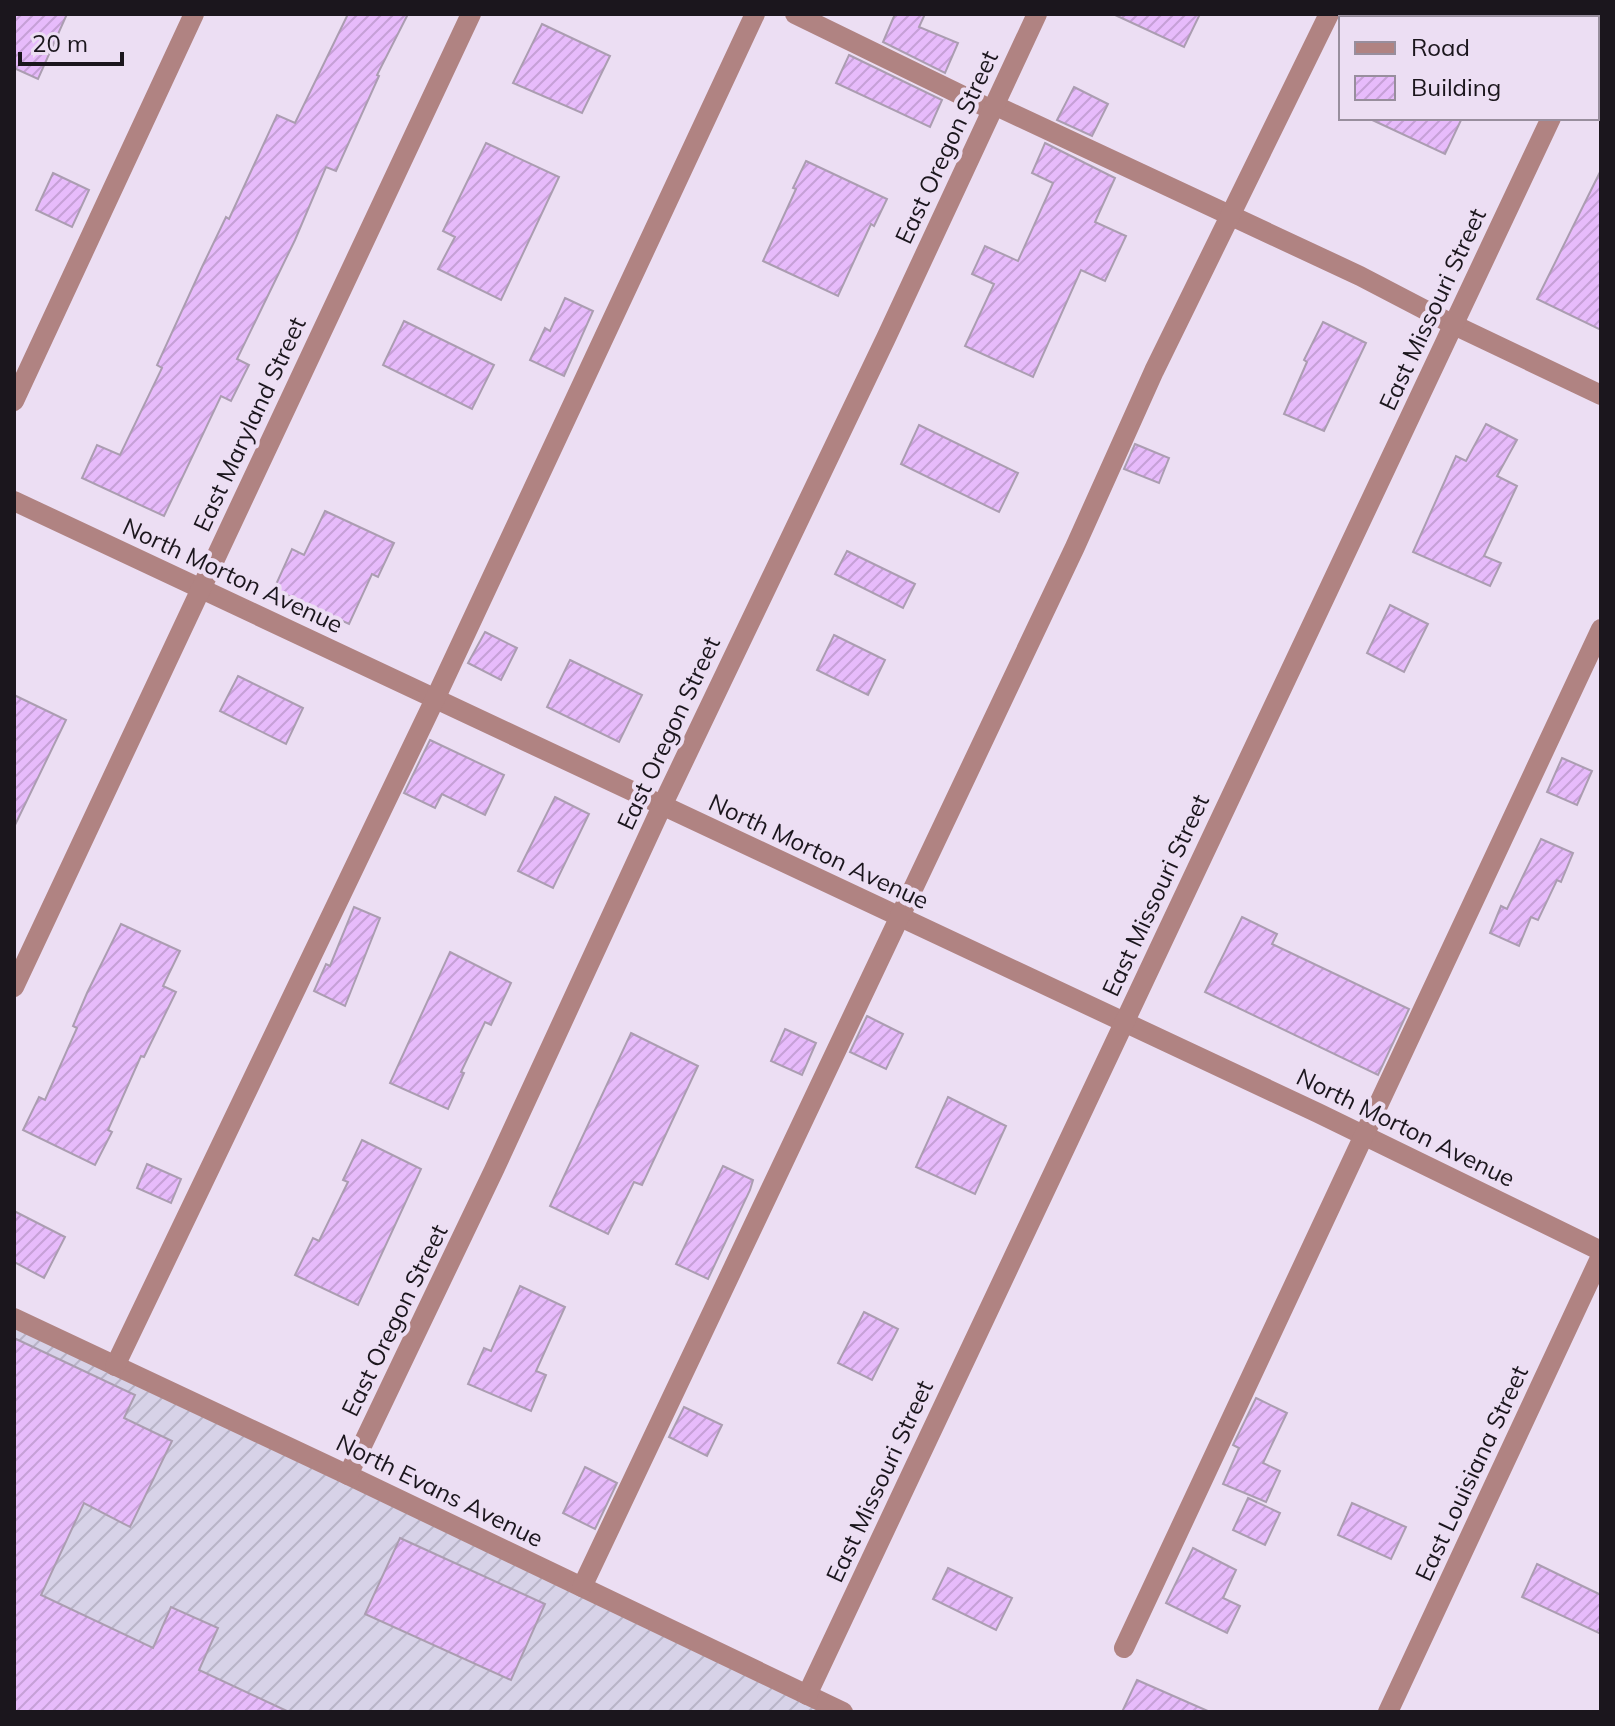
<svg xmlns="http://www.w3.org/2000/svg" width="1615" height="1726" font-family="Mulish,sans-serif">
	<defs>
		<pattern id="industrial-furrows" width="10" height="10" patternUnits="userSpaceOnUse" patternTransform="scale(2)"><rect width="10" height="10" fill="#d7d2e8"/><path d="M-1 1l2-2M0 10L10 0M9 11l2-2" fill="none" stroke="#b8b4c7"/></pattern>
		<pattern id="building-hatch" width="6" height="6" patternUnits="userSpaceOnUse" patternTransform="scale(2)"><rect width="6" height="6" fill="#e7bbfb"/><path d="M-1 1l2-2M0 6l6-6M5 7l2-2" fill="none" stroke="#c6a0d7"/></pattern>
	</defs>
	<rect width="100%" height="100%" fill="#ecdef3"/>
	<path fill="url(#industrial-furrows)" d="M14 1323 822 1712H14Z"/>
	<g fill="url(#building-hatch)" stroke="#ab9db1" stroke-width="2">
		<path d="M14 14H67L38 79 14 68Z"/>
		<path d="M348 14H408L377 75 379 76 336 171 326 167 295 240 237 359 249 365 231 401 221 396 164 516 82 478 97 445 120 455 162 368 157 365 202 267 226 217 229 219 277 115 295 123Z"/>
		<path d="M895 14H925L919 27 958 43 945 73 883 42Z"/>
		<path d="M1113 14H1200L1184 47Z"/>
		<path d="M542 24 610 56 582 113 513 83Z"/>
		<path d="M849 55 942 100 930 127 836 83Z"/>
		<path d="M1074 87 1108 104 1092 136 1057 120Z"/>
		<path d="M1368 118H1462L1445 154Z"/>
		<path d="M486 143 559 177 501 300 438 269 455 237 443 231Z"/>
		<path d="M1045 143 1115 178 1095 222 1126 236 1105 281 1081 270 1033 377 965 346 994 284 972 274 985 246 1018 261 1053 183 1032 173Z"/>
		<path d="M806 161 887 199 874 226 871 224 838 296 763 261 796 189 793 188Z"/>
		<path d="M1601 170V330L1537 299Z"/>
		<path d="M53 173 89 190 72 227 36 210Z"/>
		<path d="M565 298 593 311 564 376 530 360 545 328 550 331Z"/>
		<path d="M404 321 494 365 472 409 383 365Z"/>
		<path d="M1323 322 1366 343 1324 431 1284 414 1307 362 1304 360Z"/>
		<path d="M1486 424 1517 440 1497 476 1517 486 1484 556 1501 563 1490 586 1413 552 1456 456 1466 461Z"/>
		<path d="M919 425 1018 473 999 512 901 464Z"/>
		<path d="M1135 444 1169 458 1159 483 1124 469Z"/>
		<path d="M325 511 394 543 378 577 372 574 349 624 274 589 292 549 304 555Z"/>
		<path d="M847 551 915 584 903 608 835 574Z"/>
		<path d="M1390 605 1428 624 1404 672 1367 653Z"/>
		<path d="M485 632 517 648 501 680 468 663Z"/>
		<path d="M834 635 885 660 868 695 817 670Z"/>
		<path d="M570 660 642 695 619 742 547 707Z"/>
		<path d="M238 676 303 708 286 744 220 711Z"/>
		<path d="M14 695 66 720 14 827Z"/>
		<path d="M430 740 504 775 485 815 442 794 435 808 404 793Z"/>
		<path d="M1562 758 1592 771 1577 805 1547 792Z"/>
		<path d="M555 797 589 814 553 888 518 871Z"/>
		<path d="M1541 839 1573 853 1561 882 1557 880 1538 920 1531 917 1519 946 1490 933 1501 906 1507 909Z"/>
		<path d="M354 907 380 918 345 1006 314 991 326 964 330 966Z"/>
		<path d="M1242 917 1277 934 1272 944 1409 1009 1378 1075 1205 992Z"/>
		<path d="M121 924 180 951 163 986 176 992 144 1057 141 1056 108 1130 112 1132 95 1165 23 1130 39 1097 45 1100 77 1028 73 1026 87 993Z"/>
		<path d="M450 952 511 983 491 1025 485 1022 461 1072 464 1073 448 1109 390 1083Z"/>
		<path d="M867 1016 903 1034 886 1069 850 1052Z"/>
		<path d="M785 1029 816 1043 802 1075 771 1061Z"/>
		<path d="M631 1033 698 1066 642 1185 634 1182 608 1234 550 1206Z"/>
		<path d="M948 1097 1006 1126 975 1194 916 1167Z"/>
		<path d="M362 1140 421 1169 358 1305 295 1275 313 1238 319 1241 348 1182 343 1180Z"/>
		<path d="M147 1164 181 1179 171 1203 137 1188Z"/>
		<path d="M723 1166 753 1180 750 1190 708 1279 676 1264Z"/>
		<path d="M14 1211 65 1237 44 1278 14 1262Z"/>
		<path d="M520 1286 565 1307 536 1371 546 1375 531 1411 468 1384 484 1348 491 1351Z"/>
		<path d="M864 1312 898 1329 872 1380 838 1363Z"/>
		<path d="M14 1338 135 1395 124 1418 172 1441 130 1527 84 1503 41 1595 153 1648 171 1607 218 1628 199 1670 289 1712H14Z"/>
		<path d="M1256 1398 1287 1413 1263 1463 1280 1471 1266 1502 1223 1484 1239 1448 1233 1445Z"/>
		<path d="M684 1407 722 1425 707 1456 669 1437Z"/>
		<path d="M585 1467 617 1483 595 1529 563 1513Z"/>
		<path d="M1248 1498 1280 1513 1265 1545 1233 1530Z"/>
		<path d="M1352 1503 1406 1527 1391 1559 1338 1535Z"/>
		<path d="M400 1538 545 1604 511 1680 365 1614Z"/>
		<path d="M1193 1548 1236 1570 1223 1598 1240 1606 1227 1633 1166 1603Z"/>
		<path d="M1537 1564 1601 1595V1634L1522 1597Z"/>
		<path d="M948 1568 1012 1598 996 1630 933 1599Z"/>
		<path d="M1137 1680 1210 1712H1122Z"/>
	</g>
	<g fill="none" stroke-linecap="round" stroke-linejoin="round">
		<g stroke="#b08382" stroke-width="20">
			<path d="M795 14 992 110"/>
			<path d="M1597 21 1600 14"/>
			<path d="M994 105 1360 276 1454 325 1601 395"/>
			<path d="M14 401 194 14"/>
			<path d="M14 501 1318 1113 1601 1251"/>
			<path d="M14 987 471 14"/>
			<path d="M14 1318 348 1475 843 1712"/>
			<path d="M115 1366 436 697 755 14"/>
			<path d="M348 1475 494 1170 662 806 886 338 1037 14"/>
			<path d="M582 1587 1075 547 1154 371 1329 14"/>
			<path d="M1124 1648 1601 629"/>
			<path d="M807 1695 1551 118"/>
			<path d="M1388 1712 1601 1256"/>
		</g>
	</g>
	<g text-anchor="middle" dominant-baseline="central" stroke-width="8" stroke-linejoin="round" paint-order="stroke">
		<g font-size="24" fill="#1b161d" stroke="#ecdef3">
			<text transform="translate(946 147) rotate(-65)">East Oregon Street</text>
			<text transform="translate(1432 309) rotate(-65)">East Missouri Street</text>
			<text transform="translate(249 424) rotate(-65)">East Maryland Street</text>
			<text transform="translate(233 575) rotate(25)">North Morton Avenue</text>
			<text transform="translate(668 733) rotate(-65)">East Oregon Street</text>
			<text transform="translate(819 851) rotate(25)">North Morton Avenue</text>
			<text transform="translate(1155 895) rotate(-65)">East Missouri Street</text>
			<text transform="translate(1406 1127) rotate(26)">North Morton Avenue</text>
			<text transform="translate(394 1320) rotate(-64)">East Oregon Street</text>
			<text transform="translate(1471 1473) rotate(-65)">East Louisiana Street</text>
			<text transform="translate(879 1481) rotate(-65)">East Missouri Street</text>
			<text transform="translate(440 1490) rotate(26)">North Evans Avenue</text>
		</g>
	</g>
	<rect width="1615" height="1726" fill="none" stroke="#1b161d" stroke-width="32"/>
	<rect x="1339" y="16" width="260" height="104" fill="#ecdef3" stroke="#988e9d" stroke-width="2"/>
	<rect x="1355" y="42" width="40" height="12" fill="#b08382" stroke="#988e9d" stroke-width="2"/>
	<text x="1411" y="56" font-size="24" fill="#1b161d">Road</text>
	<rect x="1355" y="76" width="40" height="24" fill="url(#building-hatch)" stroke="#988e9d" stroke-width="2"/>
	<text x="1411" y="96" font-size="24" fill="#1b161d">Building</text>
	<path d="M20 52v12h102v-12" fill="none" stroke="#1b161d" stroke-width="4"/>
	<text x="32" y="52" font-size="24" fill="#1b161d" stroke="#ecdef3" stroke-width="6" paint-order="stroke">20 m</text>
</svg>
